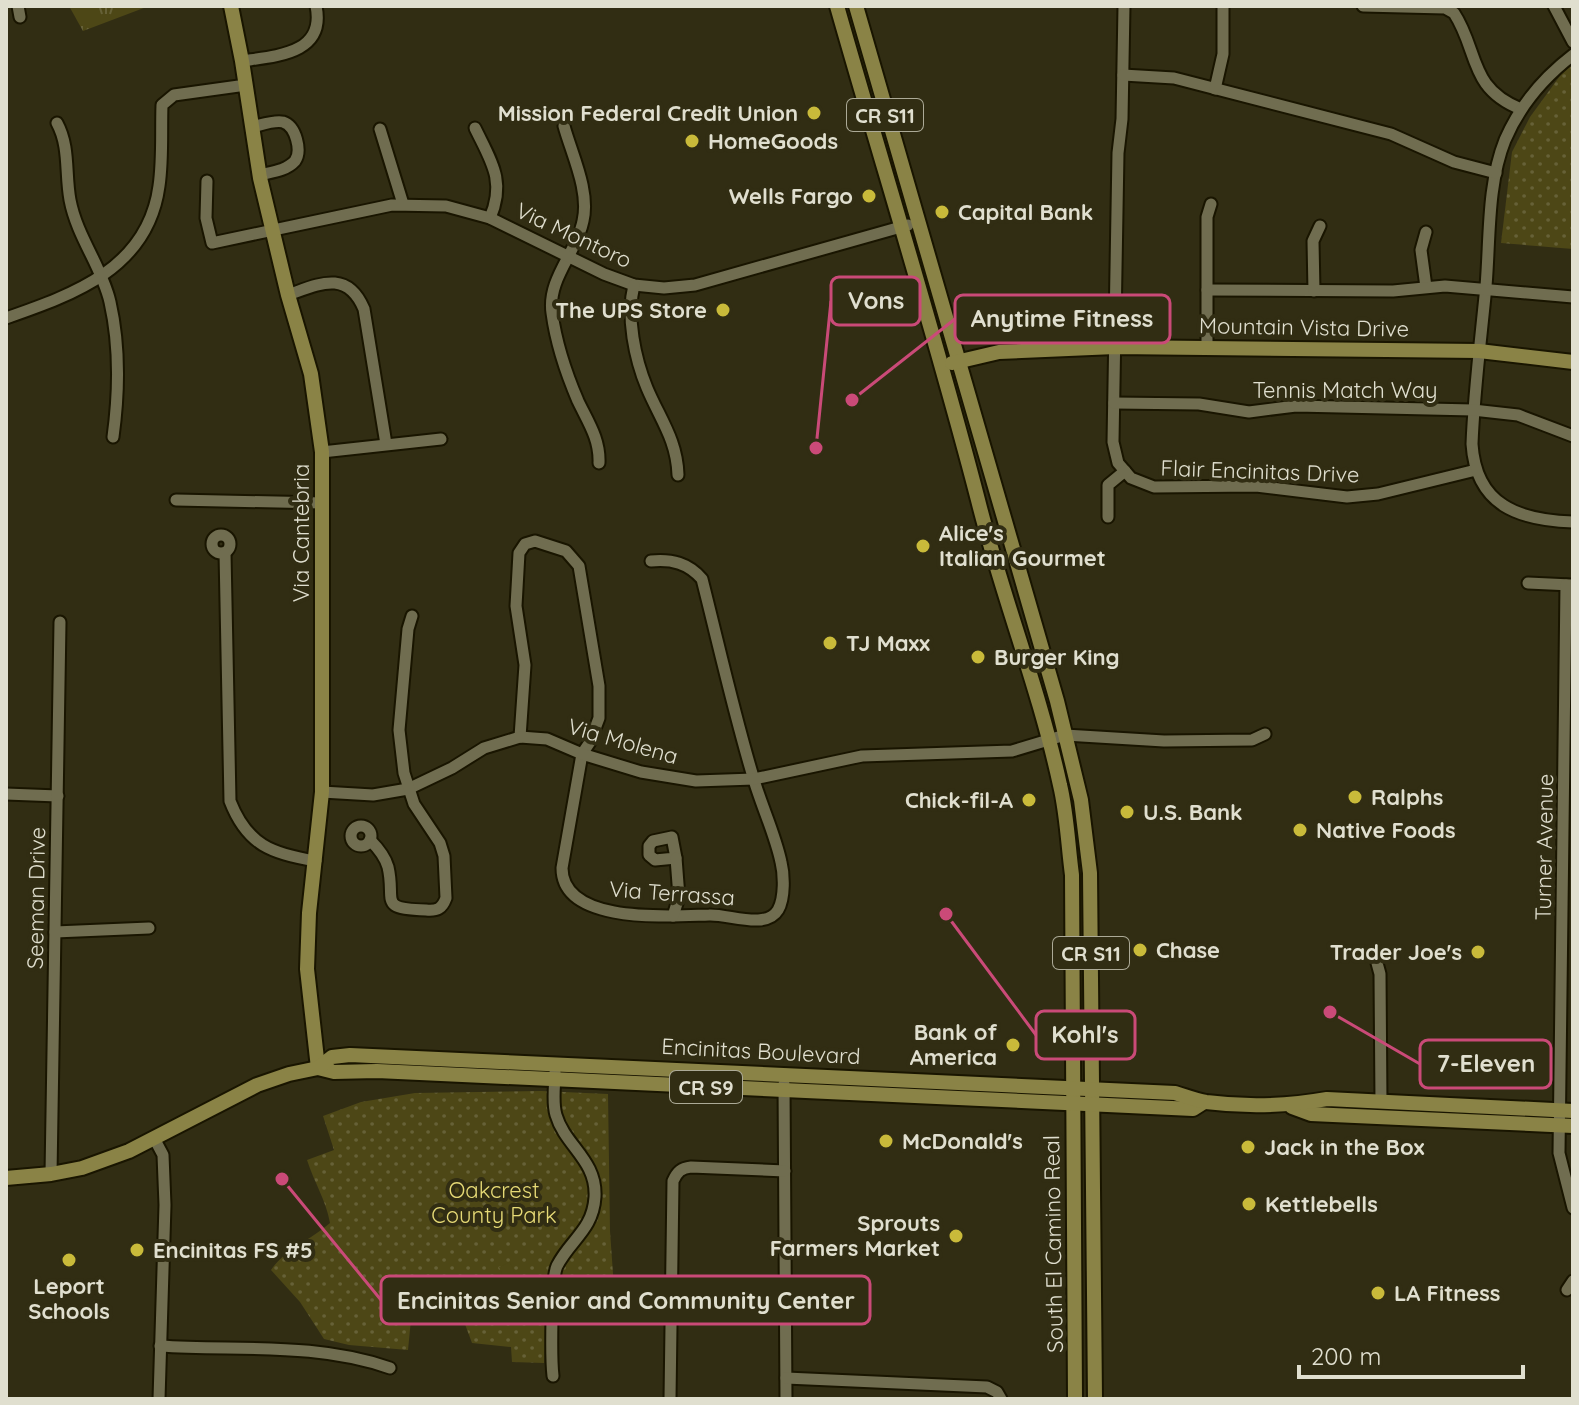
<svg xmlns="http://www.w3.org/2000/svg" width="1579" height="1405" font-family="Quicksand,sans-serif">
	<defs>
		<pattern id="grass-tufts" width="24" height="20" patternUnits="userSpaceOnUse" patternTransform="scale(2)"><rect width="24" height="20" fill="#4d4716"/><path d="M3 7l-1-3M5 7V3M7 7l1-3M15 17l-1-3M17 17v-4M19 17l1-3" fill="none" stroke="#666137"/></pattern>
		<pattern id="park-dots" width="8" height="8" patternUnits="userSpaceOnUse" patternTransform="scale(2)"><rect width="8" height="8" fill="#4d4716"/><path d="M2 2h.1M6 6h.1" fill="none" stroke="#666137" stroke-width="1.8" stroke-linecap="round"/></pattern>
	</defs>
	<rect width="100%" height="100%" fill="#312d13"/>
	<path fill="url(#grass-tufts)" d="M69 6H149L83 31Z"/>
	<g fill="url(#park-dots)">
		<path d="M1573 58V249L1501 243 1512 152 1530 117Z"/>
		<path d="M541 1091 608 1094 610 1231 615 1302 547 1303 544 1363 512 1362 511 1347 472 1343 459 1308 412 1309 408 1350 349 1345 324 1339 300 1302 271 1270C285 1249 311 1240 330 1223 326 1200 314 1182 307 1160L334 1150 323 1116 361 1102 415 1093Z"/>
	</g>
	<path fill="#4d4716" d="M510 1262 522 1290 510 1293 499 1267Z"/>
	<g fill="none" stroke-linecap="round" stroke-linejoin="round">
		<defs>
			<g id="minor">
				<path d="M18 6 20 17"/>
				<path d="M1124 6 1122 119 1118 153 1113 442 1118 463 1131 478 1154 487 1256 486 1347 497 1378 494 1476 470"/>
				<path d="M1363 6 1445 8 1454 13C1479 51 1468 88 1521 109"/>
				<path d="M1554 6 1573 42"/>
				<path d="M1573 55C1543 78 1520 105 1505 140 1487 185 1490 239 1486 286 1481 338 1474 391 1472 444 1476 506 1519 520 1573 522"/>
				<path d="M242 61C276 56 326 54 316 6"/>
				<path d="M1123 75 1174 78 1391 134 1454 162 1496 173"/>
				<path d="M1215 89 1223 54V6"/>
				<path d="M57 123C70 147 65 173 70 200 77 237 102 267 110 302 120 346 119 393 113 437"/>
				<path d="M564 126C572 155 590 191 583 221 577 252 547 279 552 313 556 343 566 373 578 401 588 422 600 439 599 463"/>
				<path d="M252 127C261 125 274 120 283 122 296 126 302 151 295 161 286 171 271 172 259 175"/>
				<path d="M475 128C491 161 506 181 490 218"/>
				<path d="M380 129 403 204"/>
				<path d="M207 181 206 218 212 243 392 205 446 206 490 218 604 274 634 285 664 288 695 285 908 225"/>
				<path d="M634 285C626 317 635 359 647 388 660 419 677 440 678 475"/>
				<path d="M1426 287 1421 250 1426 232"/>
				<path d="M1207 290 1393 291 1445 286 1573 297"/>
				<path d="M1314 291 1313 241 1320 226"/>
				<path d="M288 295C319 284 347 269 364 309L386 444"/>
				<path d="M6 318C75 294 148 268 159 186 163 159 161 132 162 105L174 95 246 85"/>
				<path d="M1207 348V217L1211 204"/>
				<path d="M1114 403 1199 404 1249 412 1296 406 1473 410 1518 415 1573 436"/>
				<path d="M322 452 441 439"/>
				<path d="M176 500 323 503"/>
				<path d="M1108 517V485L1125 471"/>
				<circle cx="221" cy="544" r="9"/>
				<path d="M225 553 230 801C247 845 272 854 316 861"/>
				<path d="M1528 583 1571 585"/>
				<path d="M1566 585 1559 1153 1573 1208"/>
				<path d="M520 737 525 665 516 606 519 553 525 544 535 541 566 551 579 566 599 686V718L590 742 582 754 562 868C562 925 671 916 709 915 729 914 766 930 778 910 785 898 784 874 781 862 775 834 762 807 754 780 734 714 719 646 702 579 688 563 672 559 651 561"/>
				<path d="M322 792 373 795 408 789 452 768 484 748 520 737 547 739 582 754 641 772 696 781 754 779 862 756 1012 751 1065 735 1164 741 1252 740 1265 734"/>
				<path d="M6 794 58 796"/>
				<circle cx="361" cy="836" r="10"/>
				<path d="M672 837 676 858 655 860 649 855V846L653 841Z"/>
				<path d="M370 840C378 848 385 856 388 867 396 901 377 909 426 910 437 911 442 909 446 898L444 856 440 843 414 804 404 773 399 730 408 629 412 616"/>
				<path d="M673 916 679 897 676 858"/>
				<path d="M55 932 149 928"/>
				<path d="M1377 963 1380 974 1381 1102"/>
				<path d="M784 1084 786 1399"/>
				<path d="M154 1138 163 1155 165 1205 159 1399"/>
				<path d="M51 1174 60 622"/>
				<path d="M1567 1290 1573 1281"/>
				<path d="M160 1346C237 1351 316 1342 390 1368"/>
				<path d="M553 1376C551 1359 551 1278 557 1266 570 1240 593 1230 595 1197 597 1160 565 1146 556 1115 552 1102 555 1085 555 1072"/>
				<path d="M786 1378 987 1387 997 1392 1001 1399"/>
				<path d="M670 1399 673 1181C677 1172 681 1168 691 1167L785 1171"/>
			</g>
			<g id="major">
				<path d="M231 6 242 61 260 178 288 295 311 374 322 452V792L309 913 307 969 318 1068"/>
				<path d="M837 6C884 171 935 334 978 500 1002 596 1039 688 1060 785 1067 814 1068 845 1072 875L1075 1399"/>
				<path d="M856 6 1057 701 1081 800 1090 873 1095 1399"/>
				<path d="M952 363 999 352 1115 347 1479 351 1573 362"/>
				<path d="M318 1068 334 1072 377 1071 1193 1109 1204 1102"/>
				<path d="M1292 1107 1311 1114 1573 1126"/>
				<path d="M6 1178 51 1174 82 1168 129 1151 257 1085 289 1074 318 1068 332 1057 350 1055 1175 1093C1185 1096 1195 1100 1206 1102 1245 1107 1287 1106 1327 1099L1573 1111"/>
			</g>
		</defs>
		<use href="#minor" stroke="#191500" stroke-width="15"/>
		<use href="#major" stroke="#191500" stroke-width="18"/>
		<use href="#minor" stroke="#706d50" stroke-width="11"/>
		<use href="#major" stroke="#8a8346" stroke-width="14"/>
	</g>
	<g fill="#c9ba3a" stroke="#312d13" stroke-width="3">
		<circle cx="814" cy="113" r="8"/>
		<circle cx="692" cy="141" r="8"/>
		<circle cx="869" cy="196" r="8"/>
		<circle cx="942" cy="212" r="8"/>
		<circle cx="723" cy="310" r="8"/>
		<circle cx="923" cy="546" r="8"/>
		<circle cx="830" cy="643" r="8"/>
		<circle cx="978" cy="657" r="8"/>
		<circle cx="1355" cy="797" r="8"/>
		<circle cx="1029" cy="800" r="8"/>
		<circle cx="1127" cy="812" r="8"/>
		<circle cx="1300" cy="830" r="8"/>
		<circle cx="1140" cy="950" r="8"/>
		<circle cx="1478" cy="952" r="8"/>
		<circle cx="1013" cy="1045" r="8"/>
		<circle cx="886" cy="1141" r="8"/>
		<circle cx="1248" cy="1147" r="8"/>
		<circle cx="1249" cy="1204" r="8"/>
		<circle cx="956" cy="1236" r="8"/>
		<circle cx="137" cy="1250" r="8"/>
		<circle cx="69" cy="1260" r="8"/>
		<circle cx="1378" cy="1293" r="8"/>
	</g>
	<g text-anchor="middle" dominant-baseline="central" stroke-width="8" stroke-linejoin="round" paint-order="stroke">
		<g fill="#312d13" stroke="#acaa97" stroke-width="2">
			<rect x="847" y="99" width="76" height="32" rx="6"/>
			<rect x="1053" y="937" width="76" height="32" rx="6"/>
			<rect x="670" y="1071" width="72" height="32" rx="6"/>
		</g>
		<g font-size="20" font-weight="bold" fill="#e0dfcf">
			<text x="885" y="115">CR S11</text>
			<text x="1091" y="953">CR S11</text>
			<text x="706" y="1087">CR S9</text>
		</g>
		<g font-size="22" font-weight="bold" fill="#e0dfcf" stroke="#312d13" text-anchor="start">
			<text x="798" y="113" text-anchor="end">Mission Federal Credit Union</text>
			<text x="708" y="141">HomeGoods</text>
			<text x="853" y="196" text-anchor="end">Wells Fargo</text>
			<text x="958" y="212">Capital Bank</text>
			<text x="707" y="310" text-anchor="end">The UPS Store</text>
			<text x="939" y="533">Alice's<tspan x="939" dy="25">Italian Gourmet</tspan></text>
			<text x="846" y="643">TJ Maxx</text>
			<text x="994" y="657">Burger King</text>
			<text x="1371" y="797">Ralphs</text>
			<text x="1013" y="800" text-anchor="end">Chick-fil-A</text>
			<text x="1143" y="812">U.S. Bank</text>
			<text x="1316" y="830">Native Foods</text>
			<text x="1156" y="950">Chase</text>
			<text x="1462" y="952" text-anchor="end">Trader Joe's</text>
			<text x="997" y="1032" text-anchor="end">Bank of<tspan x="997" dy="25">America</tspan></text>
			<text x="902" y="1141">McDonald's</text>
			<text x="1264" y="1147">Jack in the Box</text>
			<text x="1265" y="1204">Kettlebells</text>
			<text x="940" y="1223" text-anchor="end">Sprouts<tspan x="940" dy="25">Farmers Market</tspan></text>
			<text x="153" y="1250">Encinitas FS #5</text>
			<text x="69" y="1286" text-anchor="middle">Leport<tspan x="69" dy="25">Schools</tspan></text>
			<text x="1394" y="1293">LA Fitness</text>
		</g>
		<g font-size="22" fill="#e0dfcf" stroke="#312d13">
			<text transform="translate(574 235) rotate(25)">Via Montoro</text>
			<text transform="translate(1304 327) rotate(1)">Mountain Vista Drive</text>
			<text x="1345" y="390">Tennis Match Way</text>
			<text transform="translate(1260 471) rotate(2)">Flair Encinitas Drive</text>
			<text transform="translate(301 533) rotate(-90)">Via Cantebria</text>
			<text transform="translate(623 741) rotate(16)">Via Molena</text>
			<text transform="translate(1544 847) rotate(-89)">Turner Avenue</text>
			<text transform="translate(672 893) rotate(4)">Via Terrassa</text>
			<text transform="translate(36 898) rotate(-89)">Seeman Drive</text>
			<text transform="translate(761 1051) rotate(3)">Encinitas Boulevard</text>
			<text transform="translate(1053 1244) rotate(-91)">South El Camino Real</text>
		</g>
		<g font-size="22" fill="#e6da76" stroke="#312d13">
			<text x="494" y="1190">Oakcrest<tspan x="494" dy="25">County Park</tspan></text>
		</g>
	</g>
	<path fill="none" stroke="#ca4a78" stroke-width="3" d="M816 448L831 301M852 400L955 319M946 914L1036 1035M1330 1012L1420 1064M282 1179L381 1300"/>
	<g fill="#ca4a78" stroke="#312d13" stroke-width="3">
		<circle cx="816" cy="448" r="8"/>
		<circle cx="852" cy="400" r="8"/>
		<circle cx="946" cy="914" r="8"/>
		<circle cx="1330" cy="1012" r="8"/>
		<circle cx="282" cy="1179" r="8"/>
	</g>
	<g fill="#312d13" stroke="#ca4a78" stroke-width="3">
		<rect x="831" y="277" width="89" height="48" rx="8"/>
		<rect x="955" y="295" width="215" height="48" rx="8"/>
		<rect x="1036" y="1011" width="99" height="48" rx="8"/>
		<rect x="1420" y="1040" width="131" height="48" rx="8"/>
		<rect x="381" y="1276" width="489" height="48" rx="8"/>
	</g>
	<g font-size="24" text-anchor="middle" font-weight="bold" fill="#e0dfcf">
		<text x="876" y="309">Vons</text>
		<text x="1062" y="327">Anytime Fitness</text>
		<text x="1085" y="1043">Kohl's</text>
		<text x="1486" y="1072">7-Eleven</text>
		<text x="626" y="1309">Encinitas Senior and Community Center</text>
	</g>
	<rect width="1579" height="1405" fill="none" stroke="#e0dfcf" stroke-width="16"/>
	<path d="M1299 1365v12h224v-12" fill="none" stroke="#e0dfcf" stroke-width="4"/>
	<text x="1311" y="1365" font-size="24" fill="#e0dfcf" stroke="#312d13" stroke-width="6" paint-order="stroke">200 m</text>
</svg>
